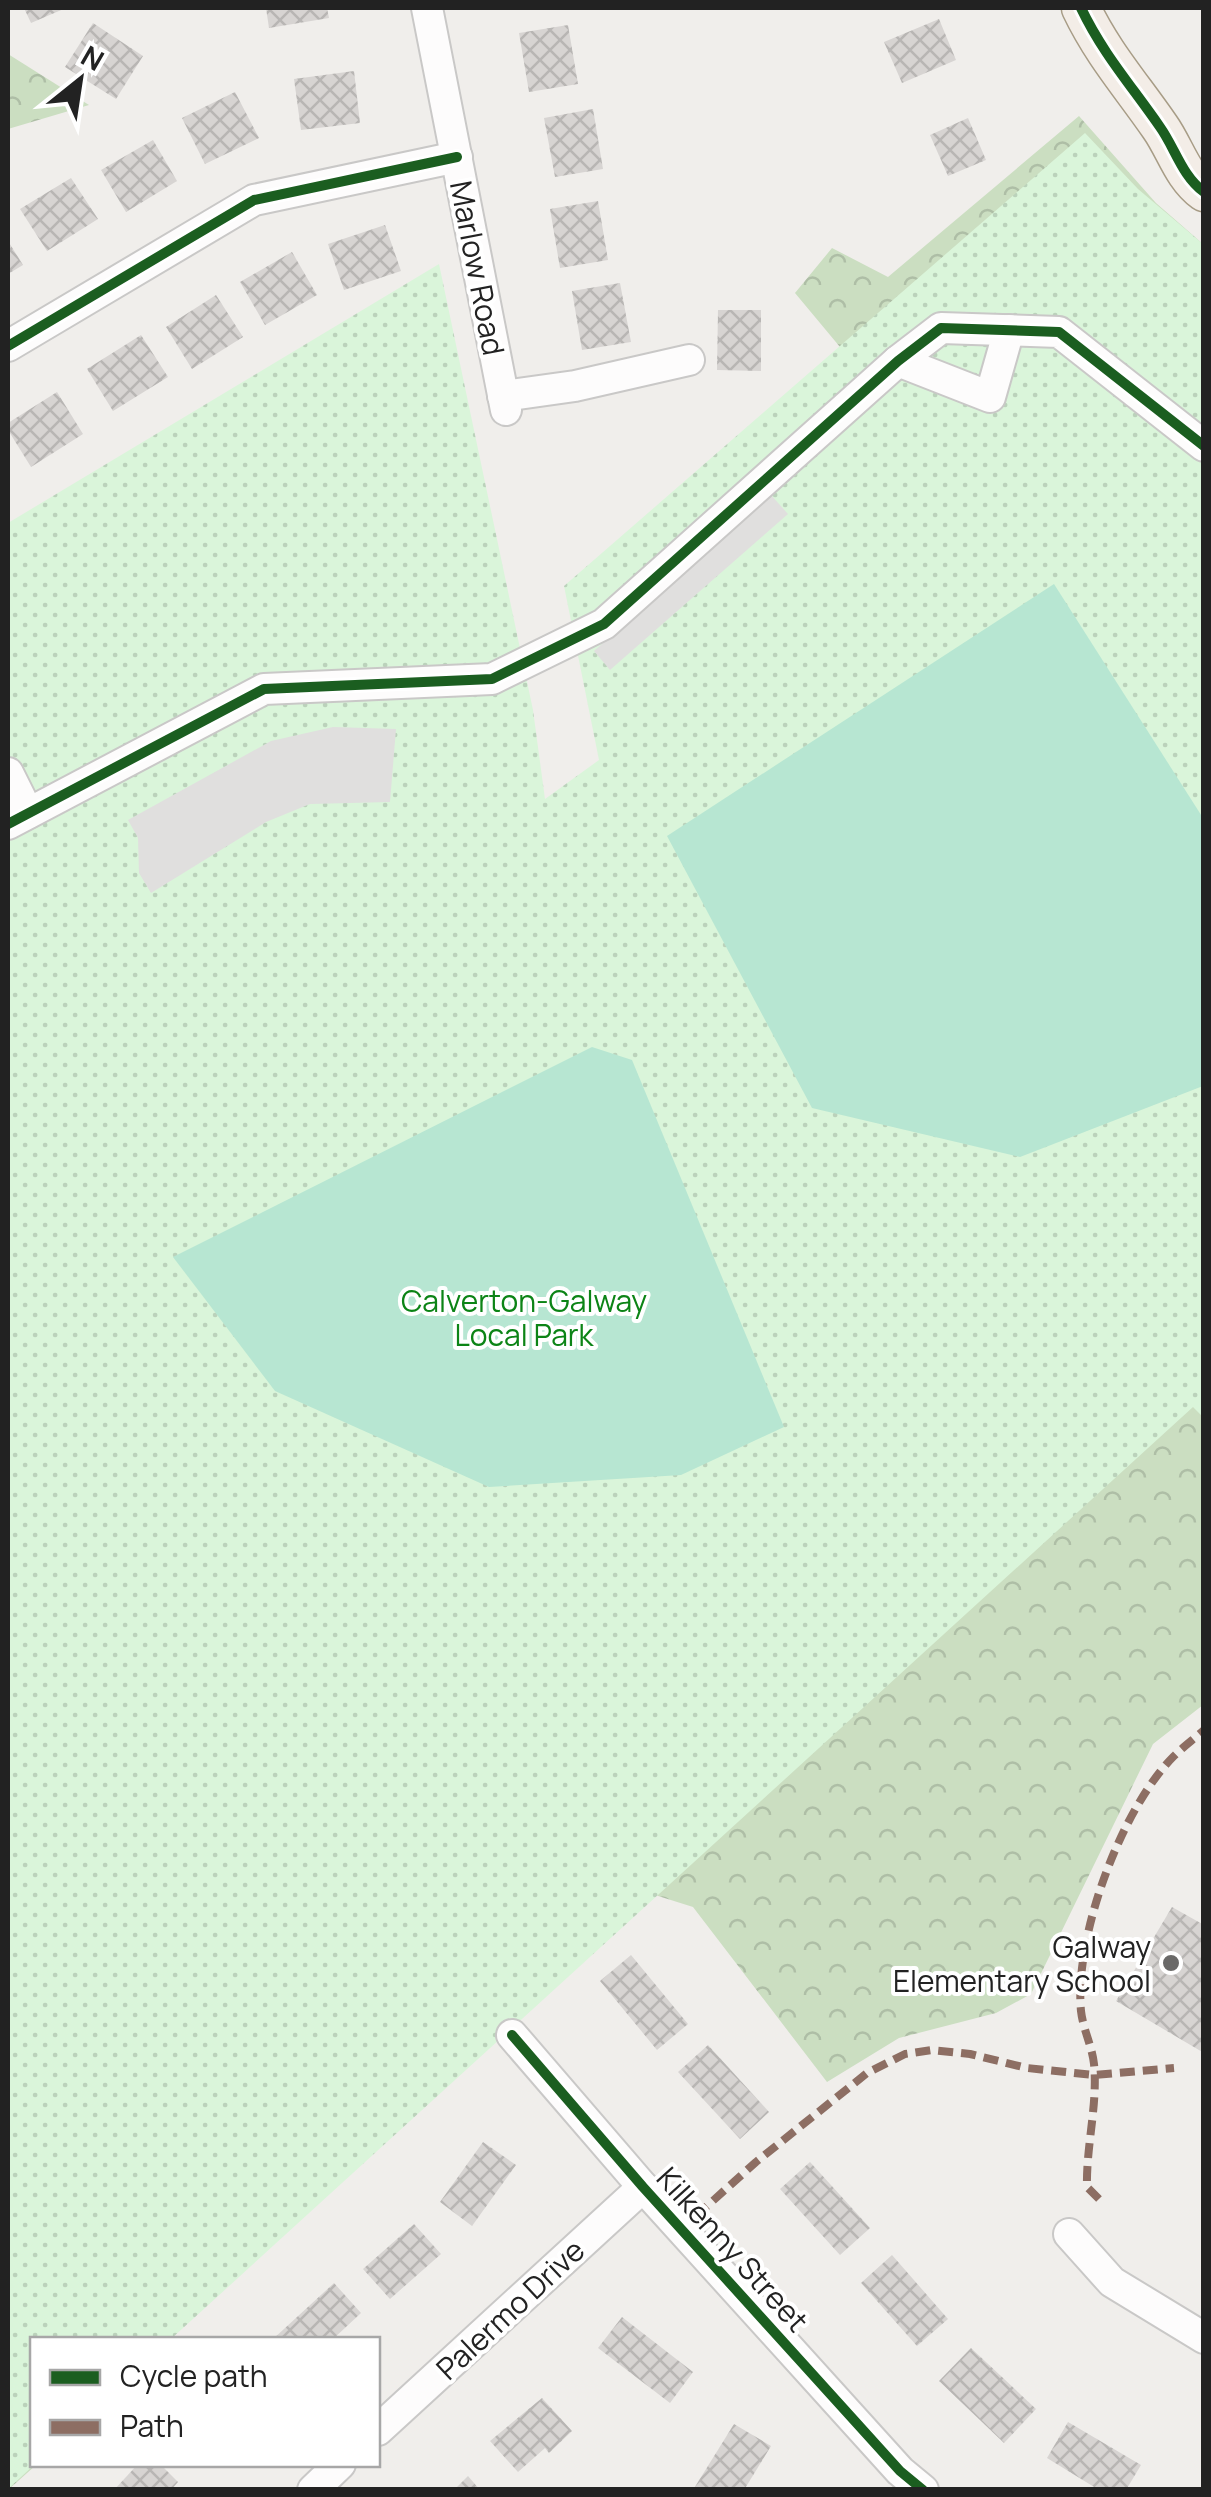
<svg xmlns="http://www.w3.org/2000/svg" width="1211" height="2497" font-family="Manrope,sans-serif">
	<defs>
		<pattern id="forest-crowns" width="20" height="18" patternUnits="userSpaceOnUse" patternTransform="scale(2.5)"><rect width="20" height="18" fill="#cbdec1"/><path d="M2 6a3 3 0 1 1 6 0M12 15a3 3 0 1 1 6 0" fill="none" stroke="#aebea6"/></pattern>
		<pattern id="park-dots" width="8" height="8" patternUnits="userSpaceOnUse" patternTransform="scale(2.5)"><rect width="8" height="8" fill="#daf5da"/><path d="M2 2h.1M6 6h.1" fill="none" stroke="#bbd2bb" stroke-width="1.8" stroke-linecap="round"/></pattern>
		<pattern id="building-cross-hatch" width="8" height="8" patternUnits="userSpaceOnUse" patternTransform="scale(2.5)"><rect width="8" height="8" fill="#d7d4d2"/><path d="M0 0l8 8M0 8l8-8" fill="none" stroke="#b8b6b4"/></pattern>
	</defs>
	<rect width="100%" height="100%" fill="#f0eeeb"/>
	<g fill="url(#forest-crowns)">
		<path d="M8 54 89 105 8 129Z"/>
		<path d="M1079 116 1156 203 1203 244V385L845 353 795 293 832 248 888 277Z"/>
		<path d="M1203 1144V1705L1153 1744 1031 1994 996 2013 899 2038 827 2082 693 1907 617 1883 32 2340V2464L36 2465 8 2490V2155Z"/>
	</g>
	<path fill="url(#park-dots)" d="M1085 133 1138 189 1203 244V1417L1193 1407 171 2339 32 2340 34 2465 8 2489V523L439 264 533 710 545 799 599 760 564 586Z"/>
	<g fill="#b7e6d2">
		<path d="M1054 584 1203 818V1086L1020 1157 812 1108 667 836Z"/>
		<path d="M592 1047 632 1060 784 1427 681 1475 489 1487 275 1391 173 1257Z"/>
	</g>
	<g fill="#e0dfde">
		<path d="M771 495 788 514 610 670 594 651Z"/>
		<path d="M333 727 396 729 390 802 310 804 266 822 151 893 139 873 138 838 128 820 271 741Z"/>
	</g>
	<g fill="url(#building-cross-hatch)">
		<path d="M24 8H66L31 23Z"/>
		<path d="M266 8H327L329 18 269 28Z"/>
		<path d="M939 19 956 60 902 83 884 42Z"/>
		<path d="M93 23 143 56 116 99 65 67Z"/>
		<path d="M568 25 578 84 529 92 519 33Z"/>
		<path d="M354 71 360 123 301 130 294 79Z"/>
		<path d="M235 92 259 138 205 164 182 118Z"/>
		<path d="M593 109 603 169 555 177 544 118Z"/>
		<path d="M968 118 986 160 948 176 930 135Z"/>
		<path d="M153 140 177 181 126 212 101 170Z"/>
		<path d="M71 178 98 219 47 251 20 209Z"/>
		<path d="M598 201 608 260 560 268 550 209Z"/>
		<path d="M385 225 401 271 344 290 328 244Z"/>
		<path d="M8 241 23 265 8 274Z"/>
		<path d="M292 252 317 295 265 325 240 282Z"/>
		<path d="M620 283 631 342 582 350 572 291Z"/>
		<path d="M216 295 243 337 192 369 166 327Z"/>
		<path d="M718 310H761V371L717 370Z"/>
		<path d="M141 335 168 377 113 411 87 369Z"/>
		<path d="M57 392 83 434 31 467 8 430V423Z"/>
		<path d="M1172 1907 1204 1925V2053L1116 2001Z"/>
		<path d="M631 1955 688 2024 657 2050 600 1981Z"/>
		<path d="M708 2045 769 2112 740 2139 678 2072Z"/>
		<path d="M483 2142 516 2165 472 2226 440 2202Z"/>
		<path d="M810 2162 870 2228 840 2255 780 2189Z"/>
		<path d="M414 2224 441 2254 390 2299 363 2269Z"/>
		<path d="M892 2255 948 2319 917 2346 861 2283Z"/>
		<path d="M334 2283 361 2313 332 2340H272Z"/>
		<path d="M622 2317 693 2372 670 2403 598 2348Z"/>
		<path d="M971 2348 1036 2409 1004 2443 939 2381Z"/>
		<path d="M542 2398 572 2431 549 2453 545 2448 518 2472 490 2441Z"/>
		<path d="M1068 2422 1141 2465 1126 2490H1099L1047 2458Z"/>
		<path d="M734 2424 771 2446 744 2490H693Z"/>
		<path d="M138 2464H160L178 2482 171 2490H114Z"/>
		<path d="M468 2476 480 2490H454Z"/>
	</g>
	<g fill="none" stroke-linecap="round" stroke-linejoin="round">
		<defs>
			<g id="minor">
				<path d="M427 8 506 410"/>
				<path d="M8 346 254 200 457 157"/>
				<path d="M898 361 990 397 1009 330"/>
				<path d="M503 396 575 386 689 360"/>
				<path d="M8 773 28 813"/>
				<path d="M8 824 264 689 492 679 604 624 898 361 941 328 1059 332 1204 446"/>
				<path d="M512 2035 643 2187 900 2471 923 2490"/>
				<path d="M1069 2234 1112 2282 1204 2338"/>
				<path d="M378 2430 643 2187"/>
				<path d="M313 2490 340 2464"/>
			</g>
			<path id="major" d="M1081 8C1103 54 1131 85 1160 127 1175 148 1182 176 1204 192"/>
		</defs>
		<use href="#minor" stroke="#c9c8c7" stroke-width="34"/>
		<use href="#major" stroke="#a79c86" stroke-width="41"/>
		<use href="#minor" stroke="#fdfcfc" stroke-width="30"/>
		<use href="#major" stroke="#f3ede7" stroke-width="38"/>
		<g stroke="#8d6e63" stroke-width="8" stroke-dasharray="15 8" stroke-linecap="butt">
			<path d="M1099 2199 1087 2187C1086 2146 1098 2104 1094 2064 1092 2046 1083 2029 1081 2011 1074 1937 1121 1809 1174 1756 1183 1747 1194 1739 1204 1730"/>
			<path d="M696 2216 756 2162 867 2073 905 2054 932 2050 970 2054 1027 2068 1094 2075 1174 2068"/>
		</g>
		<defs>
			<g id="cycleway">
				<path d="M1081 8C1103 54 1131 85 1160 127 1175 148 1182 176 1204 192"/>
				<path d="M8 346 254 200 457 157"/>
				<path d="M8 824 264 689 492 679 604 624 898 361 941 328 1059 332 1204 446"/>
				<path d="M512 2035 643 2187 900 2471 923 2490"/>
			</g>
		</defs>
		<use href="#cycleway" stroke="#fff" stroke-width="16"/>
		<use href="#cycleway" stroke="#1b5e20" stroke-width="10"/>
	</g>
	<circle fill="#6a6968" stroke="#fff" stroke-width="4" cx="1171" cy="1963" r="10"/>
	<g text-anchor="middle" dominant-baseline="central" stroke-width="8" stroke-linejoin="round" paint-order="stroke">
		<g font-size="30" fill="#222" stroke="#fff">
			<text transform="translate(478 268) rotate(79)">Marlow Road</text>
			<text transform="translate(733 2249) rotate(48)">Kilkenny Street</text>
			<text transform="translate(510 2309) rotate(-43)">Palermo Drive</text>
		</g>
		<g font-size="30" fill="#0c8416" stroke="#fff">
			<text x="524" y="1300">Calverton-Galway<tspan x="524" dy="34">Local Park</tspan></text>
		</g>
		<g font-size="30" fill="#222" stroke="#fff" text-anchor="end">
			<text x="1151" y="1946">Galway<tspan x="1151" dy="34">Elementary School</tspan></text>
		</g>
	</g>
	<rect width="1211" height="2497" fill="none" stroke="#222222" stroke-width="20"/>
	<rect x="30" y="2337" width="350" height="130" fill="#ffffff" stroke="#a7a7a7" stroke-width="2.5"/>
	<rect x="50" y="2370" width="50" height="15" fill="#1b5e20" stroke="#a7a7a7" stroke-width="2.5"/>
	<text x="120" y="2387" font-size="30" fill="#222222">Cycle path</text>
	<rect x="50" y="2420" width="50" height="15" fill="#8d6e63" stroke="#a7a7a7" stroke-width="2.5"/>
	<text x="120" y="2437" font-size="30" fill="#222222">Path</text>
	<g transform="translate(80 80) rotate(30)" stroke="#ffffff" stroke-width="8" paint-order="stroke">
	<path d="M0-8L18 38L0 25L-18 38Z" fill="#222222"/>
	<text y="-15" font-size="28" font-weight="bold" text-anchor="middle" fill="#222222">N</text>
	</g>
</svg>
